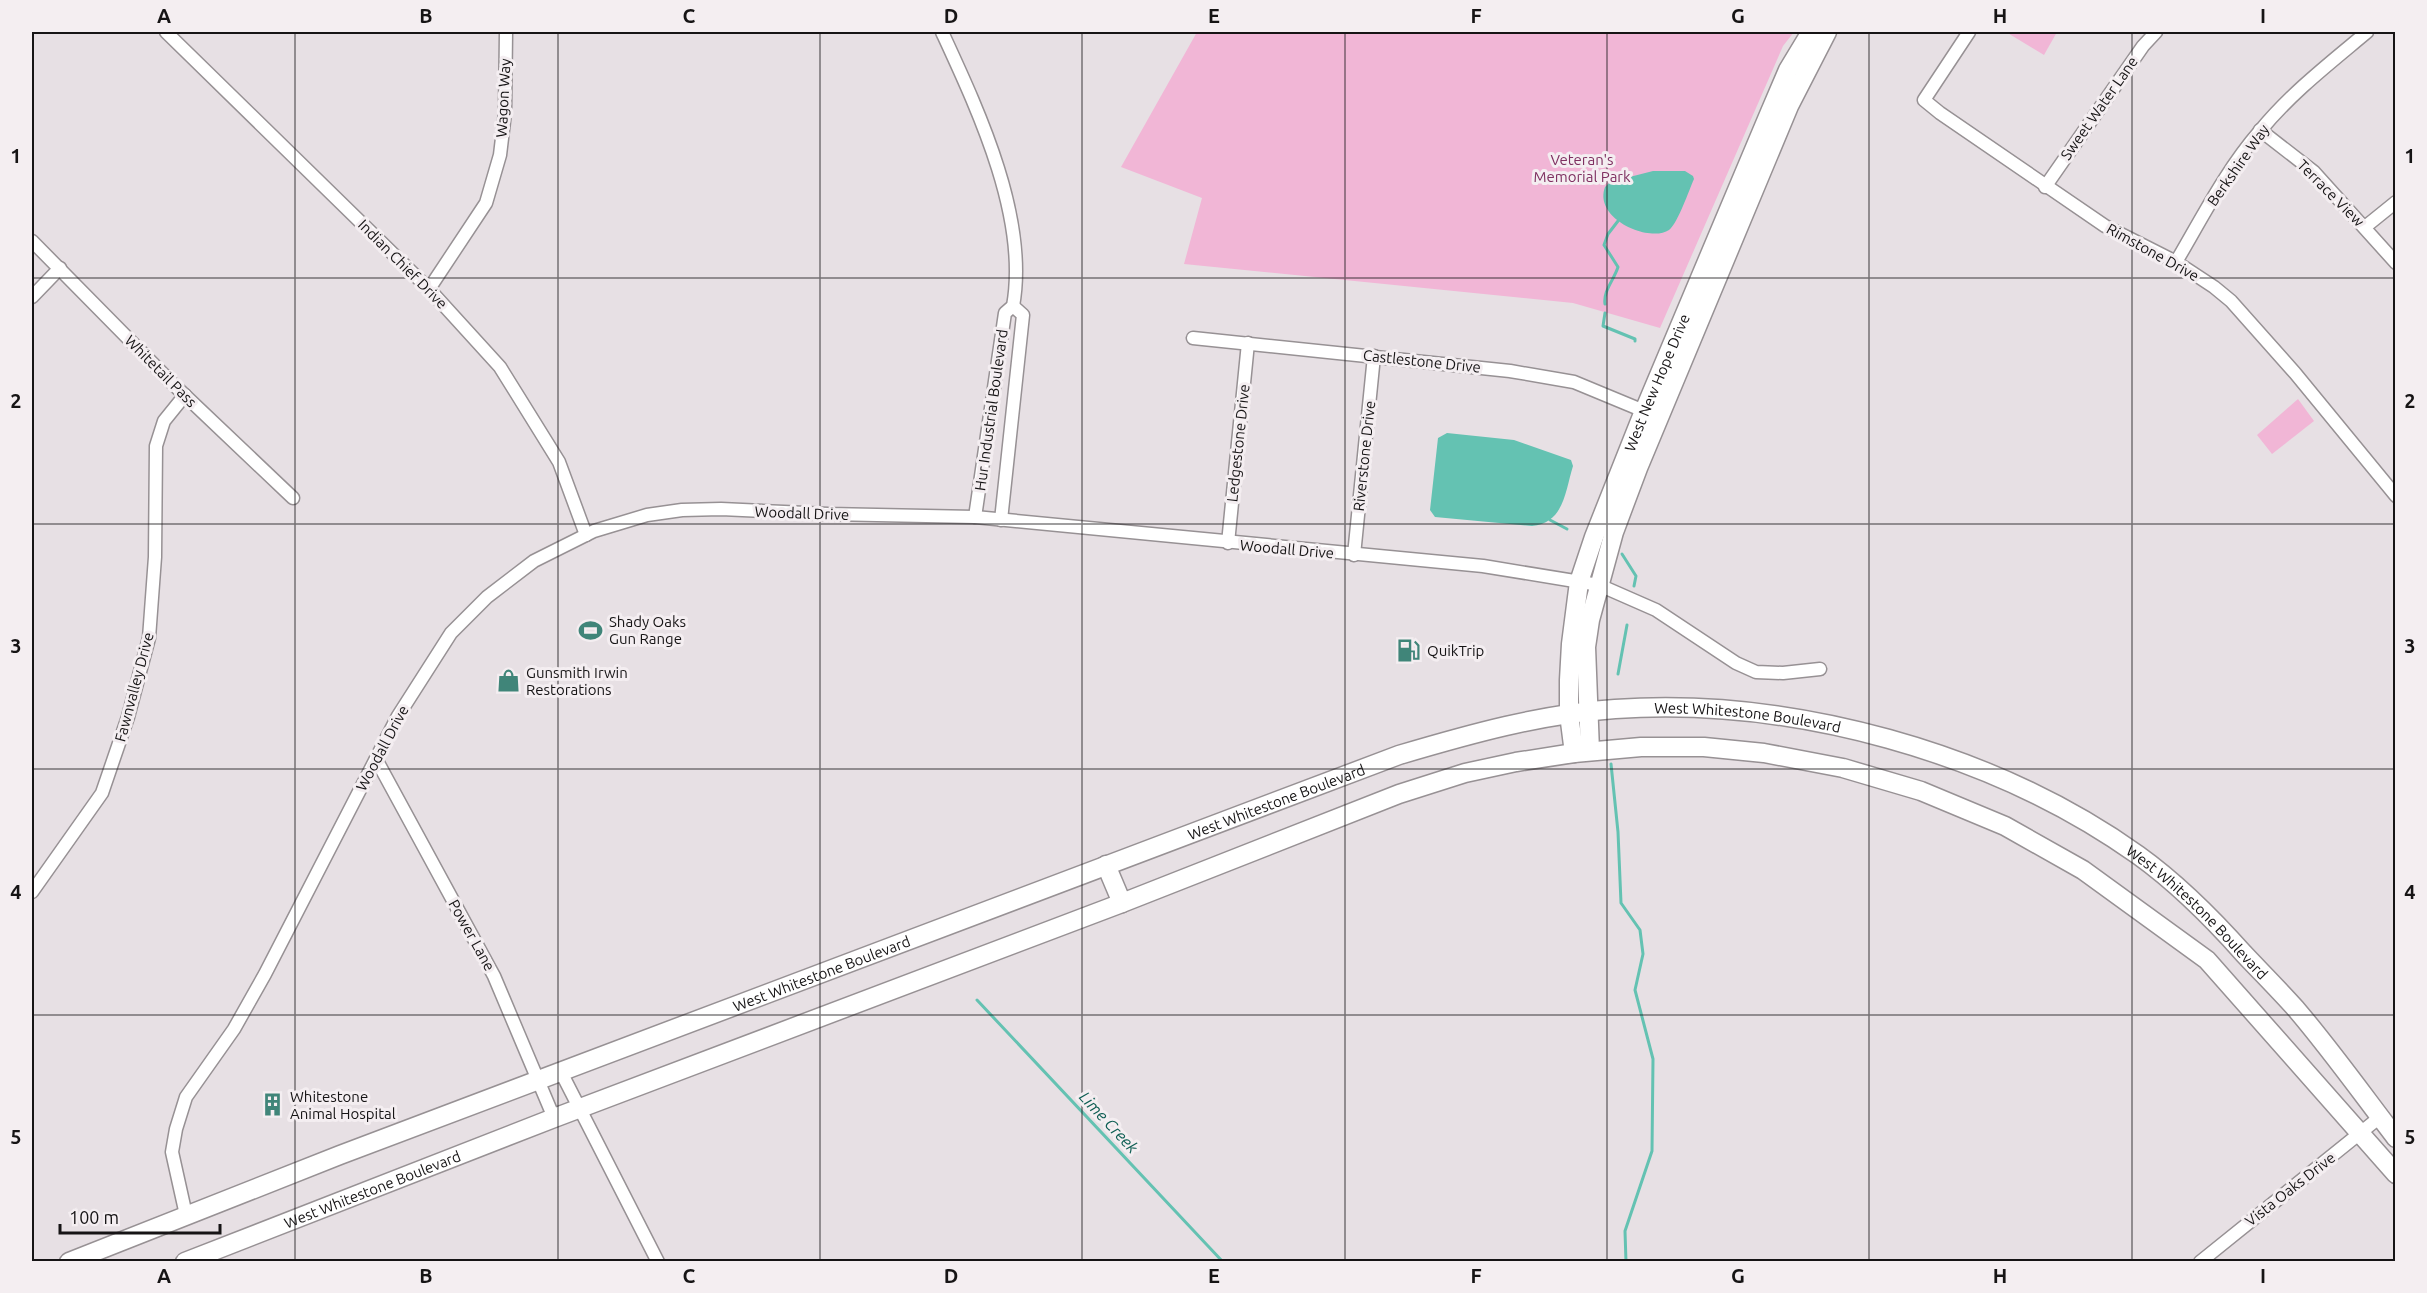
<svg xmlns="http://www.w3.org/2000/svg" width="2427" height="1293" font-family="Ubuntu,sans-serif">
	<rect width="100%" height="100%" fill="#e7e0e4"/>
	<g fill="#f1b6d6">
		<path d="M1197 32H1794L1783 46 1660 328 1573 303 1184 264 1202 198 1121 167Z"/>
		<path d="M2006 32H2057L2044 55Z"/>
		<path d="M2298 399 2314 421 2272 454 2257 435Z"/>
	</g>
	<g fill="#64c2b2">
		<path d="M1653 171H1685L1693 176 1694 179C1689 190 1678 223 1669 230 1650 243 1593 219 1605 187L1610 182Z"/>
		<path d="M1447 433 1514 440 1571 460 1573 466C1565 492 1564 523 1532 526L1435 517 1430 510 1438 438Z"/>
	</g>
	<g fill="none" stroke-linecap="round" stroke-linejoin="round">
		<g stroke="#64c2b2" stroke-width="3">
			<path d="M1605 304C1603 291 1614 280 1618 267L1604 245 1608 234 1618 221"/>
			<path d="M1605 313 1603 326 1635 339V341"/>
			<path d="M1550 520 1567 529"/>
			<path d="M1622 554 1636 576 1634 586"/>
			<path d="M1618 674 1627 625"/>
			<path d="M1611 764 1618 832 1621 903 1640 930 1643 954 1635 990 1653 1059 1652 1151 1625 1231 1626 1262"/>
			<path d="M977 1000 1223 1262"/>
		</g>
		<defs>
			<g id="street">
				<path d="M166 32 429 289 500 367 559 462 586 535"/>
				<path d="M942 32C978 110 1029 218 1013 306L1005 313 975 517"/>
				<path d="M1969 32 1924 100 1940 113 2105 226 2176 262 2214 287 2231 301 2295 373 2396 496"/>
				<path d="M2260 130 2314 172 2396 263"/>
				<path d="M2045 187 2143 46 2156 32"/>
				<path d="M2365 227 2396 202"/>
				<path d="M32 241 174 385 293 498"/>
				<path d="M2176 262C2202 218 2226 170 2260 131 2291 93 2330 63 2367 32"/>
				<path d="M429 289 486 203 500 155 505 113 506 32"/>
				<path d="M32 297 60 268"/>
				<path d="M1193 338 1510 371 1574 382 1644 411"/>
				<path d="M1001 520 1023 315 1013 306"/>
				<path d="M1228 543 1248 343"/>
				<path d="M1354 555 1374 356"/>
				<path d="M376 759 494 976 554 1118"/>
				<path d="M32 892 102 793 128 717 149 638 155 557 156 446 164 421 185 395"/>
				<path d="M561 1072 658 1262"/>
				<path d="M186 1215 172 1152 176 1129 186 1097 234 1029 265 974 398 716 451 633 487 597 534 561 594 531 647 515 682 510 721 509 828 514 975 517 1483 566 1599 585 1656 610 1736 663 1756 672 1783 673 1820 669"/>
				<path d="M2200 1262 2380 1117"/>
			</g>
			<g id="secondary">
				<path d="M1590 751 1586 647 1590 620 1614 532 1638 468 1789 106 1827 32"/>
				<path id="s1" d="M1574 753 1569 714V680L1571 644 1579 582 1594 537 1644 411 1770 112 1788 70 1811 32"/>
				<path d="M1106 865 1122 903"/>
				<path id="s2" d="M69 1262 340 1155 1399 755C1470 734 1541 714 1615 709 1792 697 1993 752 2138 855 2177 883 2212 918 2244 954 2261 972 2279 990 2296 1009 2331 1050 2363 1095 2396 1138"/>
				<path id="s3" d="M185 1262 554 1118 1122 903 1399 794 1465 773 1516 762 1574 753 1641 747H1704L1764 753 1843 768 1921 791 2005 826 2083 870 2207 960 2396 1174"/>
			</g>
		</defs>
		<use href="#street" stroke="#979194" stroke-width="15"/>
		<use href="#secondary" stroke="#979194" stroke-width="21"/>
		<use href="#street" stroke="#fff" stroke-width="12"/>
		<use href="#secondary" stroke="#fff" stroke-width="18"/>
	</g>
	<path fill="none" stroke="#161415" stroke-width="1.5" stroke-opacity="0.55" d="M295 32V1262M558 32V1262M820 32V1262M1082 32V1262M1345 32V1262M1607 32V1262M1869 32V1262M2132 32V1262M32 278H2396M32 524H2396M32 769H2396M32 1015H2396"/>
	<defs>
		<symbol id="stadium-bare" viewBox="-9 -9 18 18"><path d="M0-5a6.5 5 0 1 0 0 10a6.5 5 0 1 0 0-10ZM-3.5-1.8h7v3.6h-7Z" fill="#408579" stroke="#f4eef1" stroke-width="2.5" paint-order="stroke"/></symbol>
		<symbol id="fuel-bare" viewBox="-9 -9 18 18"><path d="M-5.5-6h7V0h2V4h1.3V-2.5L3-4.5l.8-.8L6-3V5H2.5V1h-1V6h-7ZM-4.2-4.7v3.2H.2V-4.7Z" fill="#408579" stroke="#f4eef1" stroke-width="2.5" paint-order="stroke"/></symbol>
		<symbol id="shop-bare" viewBox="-9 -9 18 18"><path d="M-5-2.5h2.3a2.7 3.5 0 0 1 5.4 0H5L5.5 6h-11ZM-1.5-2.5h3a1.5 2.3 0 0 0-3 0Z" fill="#408579" stroke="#f4eef1" stroke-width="2.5" paint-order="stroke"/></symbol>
		<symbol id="building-bare" viewBox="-9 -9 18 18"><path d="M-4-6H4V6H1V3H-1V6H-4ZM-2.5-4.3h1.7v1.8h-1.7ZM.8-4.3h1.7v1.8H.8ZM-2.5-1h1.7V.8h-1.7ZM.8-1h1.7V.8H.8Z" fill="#408579" stroke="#f4eef1" stroke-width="2.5" paint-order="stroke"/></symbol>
	</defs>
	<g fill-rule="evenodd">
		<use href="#stadium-bare" x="574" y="614" width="33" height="33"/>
		<use href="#fuel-bare" x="1392" y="634" width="33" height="33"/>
		<use href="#shop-bare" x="492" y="664" width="33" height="33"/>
		<use href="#building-bare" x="256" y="1088" width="33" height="33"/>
	</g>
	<g text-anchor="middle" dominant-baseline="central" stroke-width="6" stroke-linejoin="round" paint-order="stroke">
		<g font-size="15" fill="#161415" stroke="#f4eef1">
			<text transform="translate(503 98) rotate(-87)">Wagon Way</text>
			<text transform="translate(2099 108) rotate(-55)">Sweet Water Lane</text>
			<text transform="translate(2238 165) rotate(-55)">Berkshire Way</text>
			<text transform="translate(2331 193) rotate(45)">Terrace View</text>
			<text transform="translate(2153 252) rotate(29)">Rimstone Drive</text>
			<text transform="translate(403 264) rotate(45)">Indian Chief Drive</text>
			<text transform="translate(1422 361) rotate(6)">Castlestone Drive</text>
			<text transform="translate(161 371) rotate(45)">Whitetail Pass</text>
			<text stroke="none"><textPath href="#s1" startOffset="386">West New Hope Drive</textPath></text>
			<text transform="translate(991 410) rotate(-82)">Hur Industrial Boulevard</text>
			<text transform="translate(1238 443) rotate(-84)">Ledgestone Drive</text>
			<text transform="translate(1364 456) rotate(-84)">Riverstone Drive</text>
			<text transform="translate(802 513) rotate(2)">Woodall Drive</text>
			<text transform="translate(1287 549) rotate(5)">Woodall Drive</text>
			<text transform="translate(134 687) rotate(-75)">Fawnvalley Drive</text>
			<text stroke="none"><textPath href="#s2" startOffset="1778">West Whitestone Boulevard</textPath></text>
			<text transform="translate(382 748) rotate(-62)">Woodall Drive</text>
			<text stroke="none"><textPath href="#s2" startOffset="1292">West Whitestone Boulevard</textPath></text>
			<text stroke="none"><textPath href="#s2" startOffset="2280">West Whitestone Boulevard</textPath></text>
			<text transform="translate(472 935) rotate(61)">Power Lane</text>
			<text stroke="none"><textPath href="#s2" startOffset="806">West Whitestone Boulevard</textPath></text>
			<text stroke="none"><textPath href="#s3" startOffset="201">West Whitestone Boulevard</textPath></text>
			<text transform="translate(2290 1189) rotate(-38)">Vista Oaks Drive</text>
		</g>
		<g font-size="15" fill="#7f3061" stroke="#f4eef1">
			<text x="1582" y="159">Veteran's<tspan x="1582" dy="17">Memorial Park</tspan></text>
		</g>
		<g font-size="15" fill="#161415" stroke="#f4eef1" text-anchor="start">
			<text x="609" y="621">Shady Oaks<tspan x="609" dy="17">Gun Range</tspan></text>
			<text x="1427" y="650">QuikTrip</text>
			<text x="526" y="672">Gunsmith Irwin<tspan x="526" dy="17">Restorations</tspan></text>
			<text x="290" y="1096">Whitestone<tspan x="290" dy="17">Animal Hospital</tspan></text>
		</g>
		<g font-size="16" font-style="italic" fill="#0e5e53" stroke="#f4eef1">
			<text transform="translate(1109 1122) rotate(47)">Lime Creek</text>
		</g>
	</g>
	<rect width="2427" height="1293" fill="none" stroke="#f4eef1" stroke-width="66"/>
	<path d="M60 1224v9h160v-9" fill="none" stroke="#161415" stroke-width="3"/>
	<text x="69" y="1224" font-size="18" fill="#161415" stroke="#f4eef1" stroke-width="4.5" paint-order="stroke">100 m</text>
	<rect x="33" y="33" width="2361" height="1227" fill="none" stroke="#161415" stroke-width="2"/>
	<g font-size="20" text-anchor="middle" font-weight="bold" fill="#161415">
		<text x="164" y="23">A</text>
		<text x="426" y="23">B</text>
		<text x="689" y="23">C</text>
		<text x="951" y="23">D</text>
		<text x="1214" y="23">E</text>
		<text x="1476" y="23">F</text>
		<text x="1738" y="23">G</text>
		<text x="2000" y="23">H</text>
		<text x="2263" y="23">I</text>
		<text x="16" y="163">1</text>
		<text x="2410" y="163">1</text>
		<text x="16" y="408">2</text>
		<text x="2410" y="408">2</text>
		<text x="16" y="653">3</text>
		<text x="2410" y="653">3</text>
		<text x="16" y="899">4</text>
		<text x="2410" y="899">4</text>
		<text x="16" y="1144">5</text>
		<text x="2410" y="1144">5</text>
		<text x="164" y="1283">A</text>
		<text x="426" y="1283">B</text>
		<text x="689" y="1283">C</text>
		<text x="951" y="1283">D</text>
		<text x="1214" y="1283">E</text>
		<text x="1476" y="1283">F</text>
		<text x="1738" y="1283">G</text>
		<text x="2000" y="1283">H</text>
		<text x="2263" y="1283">I</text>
	</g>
</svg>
